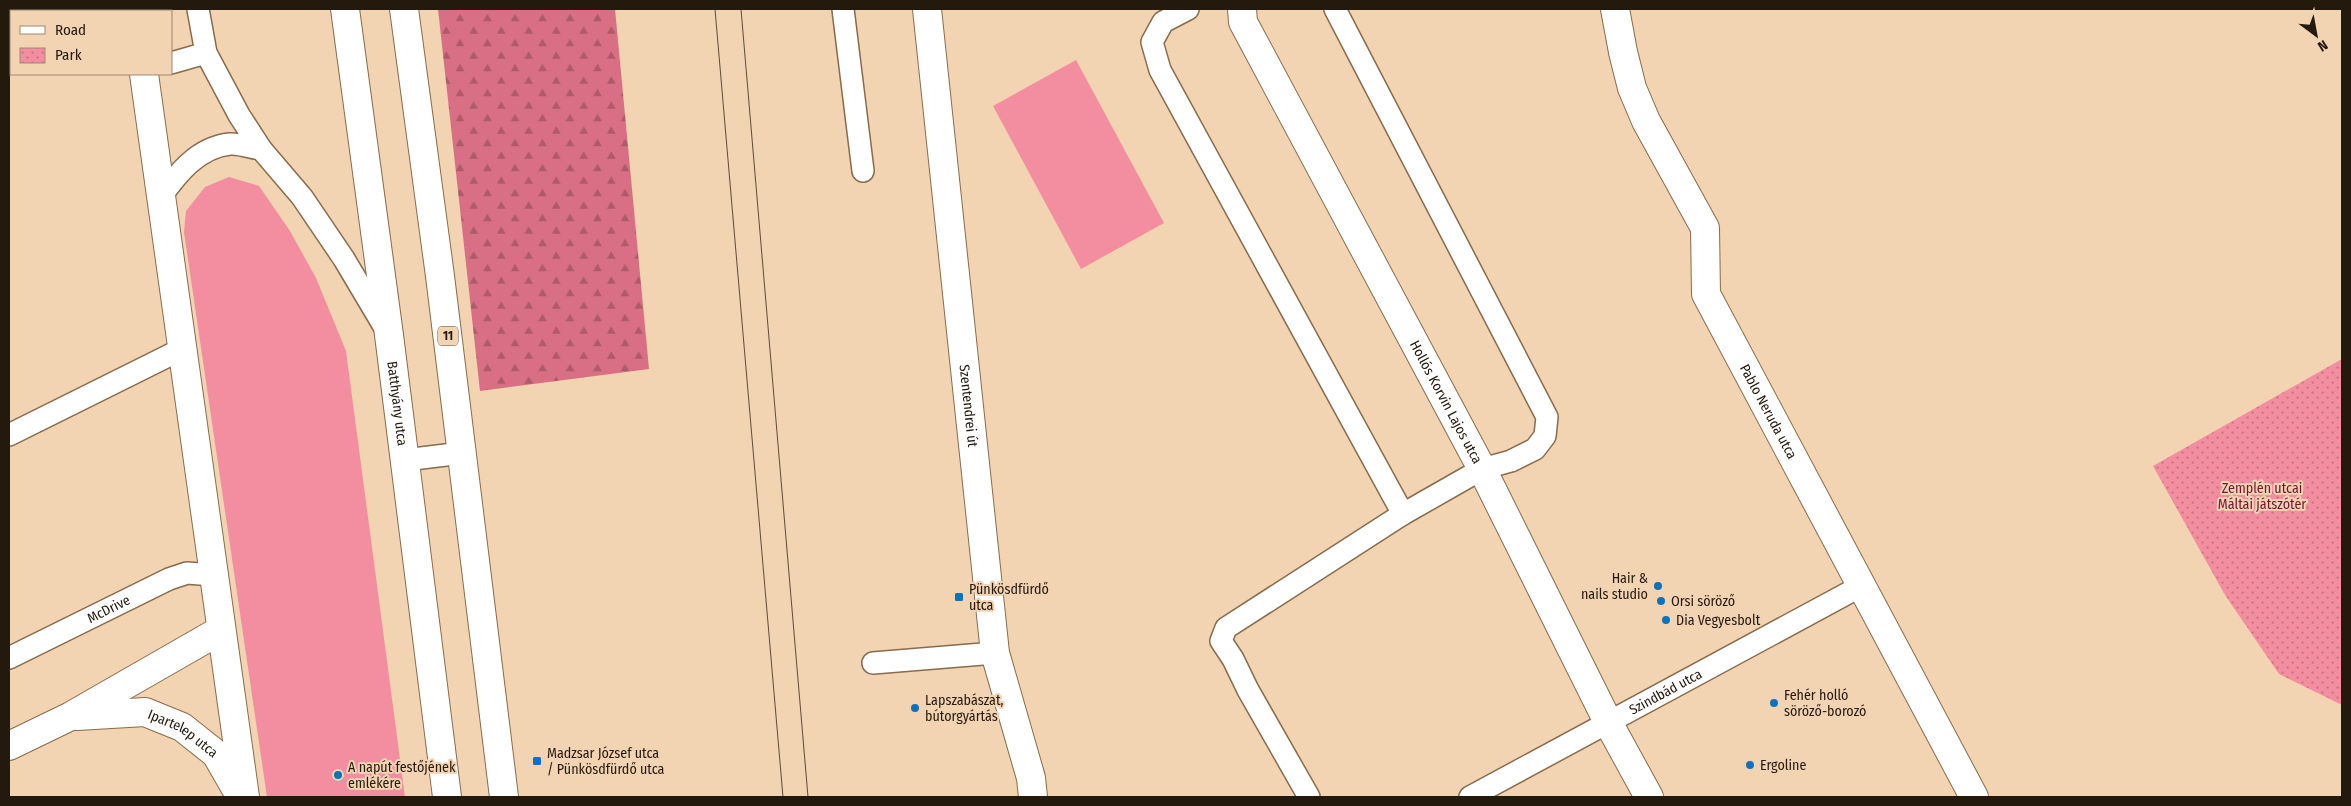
<svg xmlns="http://www.w3.org/2000/svg" width="2351" height="806" font-family="'Fira Sans Condensed',sans-serif">
	<defs>
		<pattern id="forest-firs" width="22" height="20" patternUnits="userSpaceOnUse" patternTransform="scale(1.25)"><rect width="22" height="20" fill="#d86f84"/><path d="M5 1l3.5 6h-7zM16 11l3.5 6h-7z" fill="#af5a6a"/></pattern>
		<pattern id="park-dots" width="8" height="8" patternUnits="userSpaceOnUse" patternTransform="scale(1.25)"><rect width="8" height="8" fill="#f38da0"/><path d="M2 2h.1M6 6h.1" fill="none" stroke="#c57281" stroke-width="1.8" stroke-linecap="round"/></pattern>
	</defs>
	<rect width="100%" height="100%" fill="#f2d3b2"/>
	<g fill="#f38da0">
		<path d="M1076 60 1164 223 1081 269 993 106Z"/>
		<path d="M229 177 259 186 290 231 316 278 346 351 405 797H267L184 232 186 211 205 187Z"/>
	</g>
	<path fill="url(#forest-firs)" d="M438 9H615L649 369 480 391Z"/>
	<path fill="url(#park-dots)" d="M2342 359V705L2279 674 2225 595 2153 466Z"/>
	<g fill="none" stroke-linecap="round" stroke-linejoin="round">
		<defs>
			<g id="service">
				<path d="M198 9 206 53 239 115 261 149 302 197 344 259 385 328"/>
				<path d="M843 9 863 171"/>
				<path d="M1188 9 1163 22 1152 42 1160 70 1403 514"/>
				<path d="M171 63 206 53"/>
				<path d="M160 198C177 174 198 147 230 144 239 143 252 148 261 149"/>
				<path d="M9 435 182 349"/>
				<path d="M405 460 462 453"/>
				<path id="s1" d="M9 658 169 579 187 573 213 575"/>
				<path d="M873 663 995 653"/>
				<path d="M1309 797 1248 690 1233 659 1221 641 1226 628 1403 514 1482 469 1511 461 1535 449 1545 436 1547 417 1335 9"/>
				<path id="s2" d="M1470 797 1861 586"/>
			</g>
			<g id="minor">
				<path d="M135 9V11"/>
				<path id="s3" d="M1242 9 1243 22 1482 469 1609 724 1649 797"/>
				<path id="s4" d="M1615 9 1623 52 1632 88 1646 121 1705 228 1706 294 1974 797"/>
				<path d="M144 74 245 797"/>
				<path id="s5" d="M77 716 145 712 182 727 216 754 239 794"/>
				<path d="M9 746 71 716 221 630"/>
			</g>
			<g id="secondary">
				<path id="s6" d="M927 9 995 653 1031 778 1033 797"/>
			</g>
			<g id="primary">
				<path id="s7" d="M345 9 389 335 447 797"/>
				<path d="M404 9 440 276 504 797"/>
			</g>
		</defs>
		<use href="#service" stroke="#876c4e" stroke-width="24"/>
		<use href="#minor" stroke="#876c4e" stroke-width="30"/>
		<use href="#secondary" stroke="#876c4e" stroke-width="30"/>
		<use href="#primary" stroke="#876c4e" stroke-width="30"/>
		<use href="#service" stroke="#fff" stroke-width="21"/>
		<use href="#minor" stroke="#fff" stroke-width="28"/>
		<use href="#secondary" stroke="#fff" stroke-width="28"/>
		<use href="#primary" stroke="#fff" stroke-width="28"/>
		<g stroke="#5d4c3b" stroke-width="1">
			<path d="M715 9 783 797"/>
			<path d="M741 9 808 797"/>
		</g>
	</g>
	<g fill="#0c72bd" stroke="#f2d3b2" stroke-width="2">
		<circle cx="1658" cy="586" r="5"/>
		<rect x="954" y="592" width="10" height="10" rx="2.5"/>
		<circle cx="1661" cy="601" r="5"/>
		<circle cx="1666" cy="620" r="5"/>
		<circle cx="1774" cy="703" r="5"/>
		<circle cx="915" cy="708" r="5"/>
		<rect x="532" y="756" width="10" height="10" rx="2.5"/>
		<circle cx="1750" cy="765" r="5"/>
		<circle cx="338" cy="775" r="5"/>
	</g>
	<g text-anchor="middle" dominant-baseline="central" stroke-width="4" stroke-linejoin="round" paint-order="stroke">
		<rect fill="#f2d3b2" stroke="#62513e" stroke-width="1" x="438" y="326.5" width="20" height="19" rx="4"/>
		<g font-size="12" font-weight="bold" fill="#24190d">
			<text x="448" y="336">11</text>
		</g>
		<g font-size="14" fill="#24190d" stroke="#f2d3b2">
			<text stroke="none"><textPath href="#s3" startOffset="444">Hollós Korvin Lajos utca</textPath></text>
			<text stroke="none"><textPath href="#s7" startOffset="398">Batthyány utca</textPath></text>
			<text stroke="none"><textPath href="#s6" startOffset="399">Szentendrei út</textPath></text>
			<text stroke="none"><textPath href="#s4" startOffset="438">Pablo Neruda utca</textPath></text>
			<text stroke="none"><textPath href="#s1" startOffset="111">McDrive</textPath></text>
			<text stroke="none"><textPath href="#s2" startOffset="222">Szindbád utca</textPath></text>
			<text stroke="none"><textPath href="#s5" startOffset="112">Ipartelep utca</textPath></text>
		</g>
		<g font-size="14" fill="#751532" stroke="#f2d3b2">
			<text x="2262" y="488">Zemplén utcai<tspan x="2262" dy="16">Máltai játszótér</tspan></text>
		</g>
		<g font-size="14" fill="#24190d" stroke="#f2d3b2" text-anchor="start">
			<text x="1648" y="578" text-anchor="end">Hair &amp;<tspan x="1648" dy="16">nails studio</tspan></text>
			<text x="969" y="589">Pünkösdfürdő<tspan x="969" dy="16">utca</tspan></text>
			<text x="1671" y="601">Orsi söröző</text>
			<text x="1676" y="620">Dia Vegyesbolt</text>
			<text x="1784" y="695">Fehér holló<tspan x="1784" dy="16">söröző-borozó</tspan></text>
			<text x="925" y="700">Lapszabászat,<tspan x="925" dy="16">bútorgyártás</tspan></text>
			<text x="547" y="753">Madzsar József utca<tspan x="547" dy="16">/ Pünkösdfürdő utca</tspan></text>
			<text x="1760" y="765">Ergoline</text>
			<text x="348" y="767">A napút festőjének<tspan x="348" dy="16">emlékére</tspan></text>
		</g>
	</g>
	<rect width="2351" height="806" fill="none" stroke="#24190d" stroke-width="20"/>
	<rect x="10" y="10" width="162" height="65" fill="#f2d3b2" stroke="#a08970"/>
	<rect x="20" y="26" width="25" height="8" fill="#ffffff" stroke="#a08970"/>
	<text x="55" y="35" font-size="15" fill="#24190d">Road</text>
	<rect x="20" y="48" width="25" height="15" fill="url(#park-dots)" stroke="#a08970"/>
	<text x="55" y="60" font-size="15" fill="#24190d">Park</text>
	<g transform="translate(2316 35) rotate(148)" stroke="#f2d3b2" stroke-width="4" paint-order="stroke">
	<path d="M0-4L9 19L0 12L-9 19Z" fill="#24190d"/>
	<text y="-8" font-size="14" font-weight="bold" text-anchor="middle" fill="#24190d">N</text>
	</g>
</svg>
